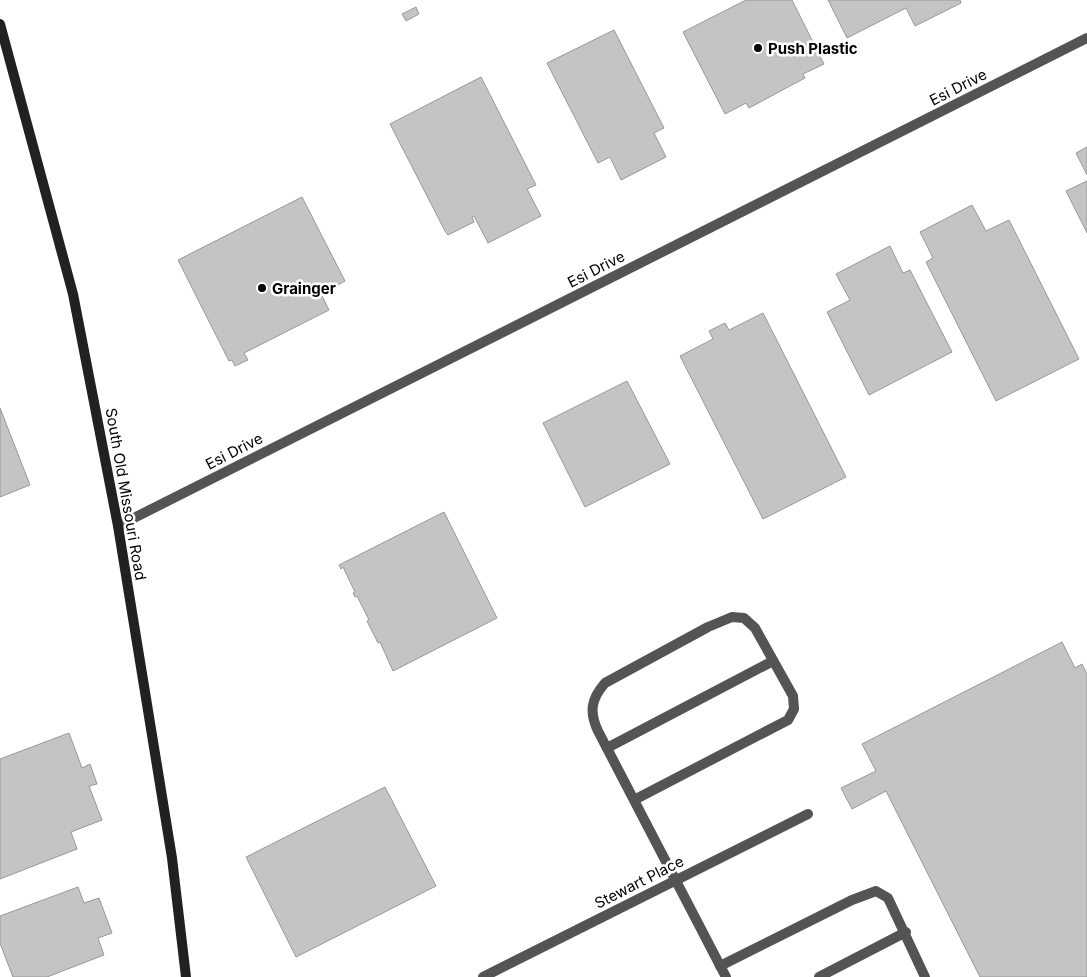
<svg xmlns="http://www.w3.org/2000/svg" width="1087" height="977" font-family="Inter,sans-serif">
	<rect width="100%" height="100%" fill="#fff"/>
	<g fill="#c4c4c4" stroke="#989898">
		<path d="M746 0H792L824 64 803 74 805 78 749 108 746 103 725 114 683 32Z"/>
		<path d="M828 0H960L961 3 915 26 906 8 847 38Z"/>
		<path d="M416 7 419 14 406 21 402 14Z"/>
		<path d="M614 30 664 128 654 133 666 157 621 180 610 157 598 163 547 63Z"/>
		<path d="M481 77 536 185 527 189 541 216 488 243 474 216 472 217 474 222 448 235 445 231 390 124Z"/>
		<path d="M1087 147V175L1076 153Z"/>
		<path d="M1087 181V233L1066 191Z"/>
		<path d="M302 197 345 281 321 294 329 310 244 353 248 360 235 366 232 360 229 361 178 260Z"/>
		<path d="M972 205 986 231 1009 220 1079 359 996 401 926 262 933 258 920 232Z"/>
		<path d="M890 246 903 273 910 270 952 352 869 395 827 312 850 300 836 274Z"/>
		<path d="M763 313 846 477 763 519 680 356 713 339 709 331 725 323 729 330Z"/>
		<path d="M627 381 670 464 585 507 543 423Z"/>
		<path d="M0 408 30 485 0 497Z"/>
		<path d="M444 512 497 618 393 671 380 642 378 643 367 621 369 620 357 596 355 597 353 593 355 592 343 567 341 569 339 565Z"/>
		<path d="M1062 642 1075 668 1082 664 1087 674V977H980L886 791 852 809 841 788 876 771 862 744Z"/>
		<path d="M69 733 82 768 90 764 97 784 89 786 102 820 71 832 77 849 0 879V759Z"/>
		<path d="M385 787 436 886 296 957 246 857Z"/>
		<path d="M78 887 84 903 99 898 112 933 98 938 104 955 47 977H13L0 943V916Z"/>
	</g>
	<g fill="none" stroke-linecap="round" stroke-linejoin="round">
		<g stroke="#545454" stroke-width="10">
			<path d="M607 748 773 661"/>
			<path d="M634 800 788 720 794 709 793 696 755 628 744 618 732 617 708 627 605 683C591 699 589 712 598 731L726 977"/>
			<path d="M720 966 852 900 876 891 888 898 925 977"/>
			<path d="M483 977 808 814"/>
			<path d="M819 977 906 932"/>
		</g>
		<path stroke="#545454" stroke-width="10" d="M118 526 1087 38"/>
		<path stroke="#212121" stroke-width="10" d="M0 24 73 294 118 526 172 858 186 977"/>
	</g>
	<g fill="#000" stroke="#fff" stroke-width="2">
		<circle cx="758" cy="48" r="5"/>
		<circle cx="262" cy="288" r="5"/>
	</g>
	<g text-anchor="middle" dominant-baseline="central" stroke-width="5" stroke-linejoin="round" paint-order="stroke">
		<g font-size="15" font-weight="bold" fill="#000" stroke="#fff" text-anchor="start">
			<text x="768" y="48">Push Plastic</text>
			<text x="272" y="288">Grainger</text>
		</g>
		<g font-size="15" fill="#000" stroke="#fff">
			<text transform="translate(958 87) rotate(-27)">Esi Drive</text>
			<text transform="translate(596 269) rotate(-27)">Esi Drive</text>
			<text transform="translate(234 451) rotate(-27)">Esi Drive</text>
			<text transform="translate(126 494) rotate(80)">South Old Missouri Road</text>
			<text transform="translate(639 882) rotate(-27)">Stewart Place</text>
		</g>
	</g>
</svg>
